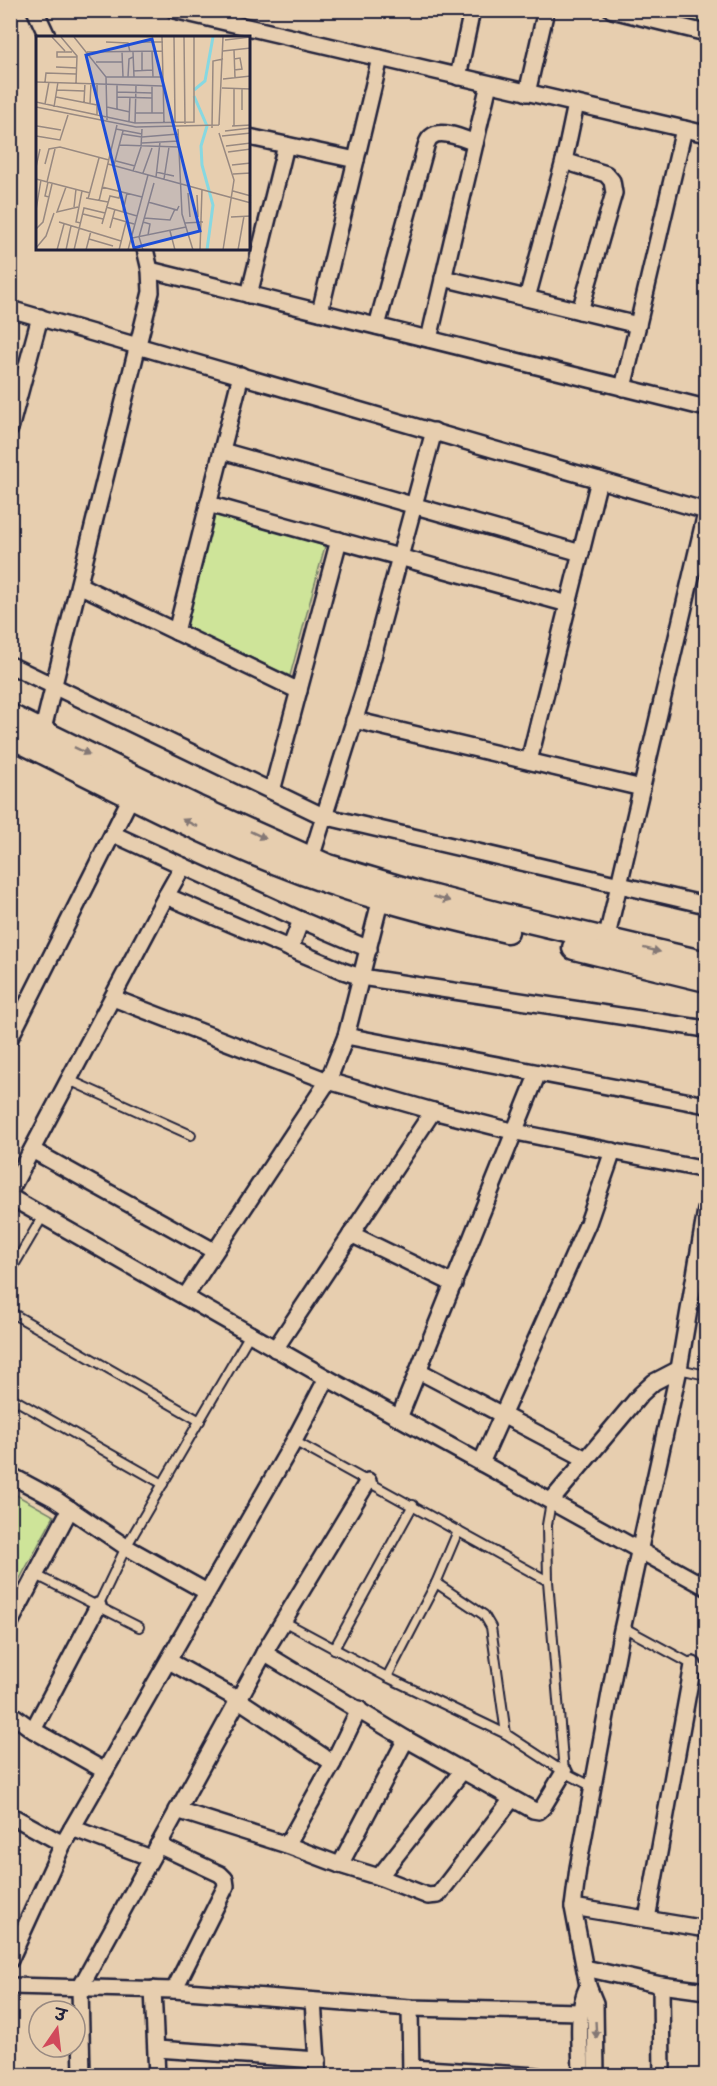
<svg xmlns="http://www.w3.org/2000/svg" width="717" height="2086" font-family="Mali,'Playpen Sans Deva',sans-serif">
	<rect width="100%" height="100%" fill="#e7ceaf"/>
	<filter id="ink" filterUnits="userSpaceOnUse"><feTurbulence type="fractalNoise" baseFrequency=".0167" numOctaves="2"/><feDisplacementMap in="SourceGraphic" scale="12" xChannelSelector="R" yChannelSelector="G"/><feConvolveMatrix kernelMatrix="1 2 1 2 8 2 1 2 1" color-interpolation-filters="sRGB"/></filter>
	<g filter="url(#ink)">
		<g fill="#cee499" stroke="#78836a" stroke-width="1.5">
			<path d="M650 11H706V24Z"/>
			<path d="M215 512 325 546 290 676 186 627Z"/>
			<path d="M11 1492 54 1516 11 1595Z"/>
		</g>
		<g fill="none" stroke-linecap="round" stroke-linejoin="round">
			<defs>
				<g id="lane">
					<path d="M10 756 19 742"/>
					<path d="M69 1080 191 1135"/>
					<path d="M10 1272 43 1216"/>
					<path d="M10 1312 200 1421"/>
					<path d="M679 1369 706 1375"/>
					<path d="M10 1397 163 1484"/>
					<path d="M294 1441 548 1581"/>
					<path d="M551 1502 547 1525 548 1581 564 1772"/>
					<path d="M36 1575 139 1627"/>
					<path d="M436 1583 484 1615 491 1627 506 1734"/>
					<path d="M98 1606 126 1547 250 1334"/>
					<path d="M283 1621 387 1677 506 1734 564 1772 593 1787"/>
					<path d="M623 1627 706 1672"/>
					<path d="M334 1649 413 1505"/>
					<path d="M387 1677 436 1583 458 1531"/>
				</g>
				<g id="street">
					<path d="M35 10 48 38"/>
					<path d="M174 10 706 134"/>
					<path d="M612 10 706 33"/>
					<path d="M458 77 472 10"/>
					<path d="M527 93 546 10"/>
					<path d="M249 137 356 160"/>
					<path d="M564 161 606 174 612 181 614 193 580 311"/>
					<path d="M150 270 706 408"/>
					<path d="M443 278 638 325"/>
					<path d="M249 295 286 145"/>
					<path d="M527 298 564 161 576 104"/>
					<path d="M10 309 706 511"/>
					<path d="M320 312 380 58"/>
					<path d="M377 326 426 146C427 143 428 139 431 137 441 128 464 139 475 143"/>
					<path d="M429 339 489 84"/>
					<path d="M623 388 684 129"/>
					<path d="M10 429 40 317"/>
					<path d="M222 451 581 553"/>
					<path d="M208 504 568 604"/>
					<path d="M79 585 299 691"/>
					<path d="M176 632 241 375"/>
					<path d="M10 665 323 816 706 905"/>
					<path d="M354 720 642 788"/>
					<path d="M40 741 151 292 150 270 145 249"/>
					<path d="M529 761 599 480"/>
					<path d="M272 791 339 540"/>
					<path d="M113 834 301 920 369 949"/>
					<path d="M311 858 364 690 434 431"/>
					<path d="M166 896 343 971 361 977 706 1029"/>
					<path d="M290 949 301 920"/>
					<path d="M604 949 706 513"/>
					<path d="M113 998 328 1081 433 1111 516 1132 706 1170"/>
					<path d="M346 1036 706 1105"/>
					<path d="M10 1038 132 795"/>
					<path d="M32 1150 214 1251"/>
					<path d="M10 1191 166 896 183 866"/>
					<path d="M10 1197 327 1378 706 1587"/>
					<path d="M351 1234 454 1284"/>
					<path d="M185 1297 328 1081 346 1036 381 898"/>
					<path d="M275 1349 433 1111"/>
					<path d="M419 1371 586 1459"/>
					<path d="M399 1418 538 1073"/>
					<path d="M481 1463 588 1223 613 1151"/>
					<path d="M10 1475 55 1499 126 1547 207 1592"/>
					<path d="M551 1501 641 1394 654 1382 679 1369"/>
					<path d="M10 1623 70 1509"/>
					<path d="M264 1653 406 1739 533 1810 539 1811 543 1807 564 1772"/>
					<path d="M169 1661 239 1700 333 1763"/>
					<path d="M10 1713 33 1730 105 1771"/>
					<path d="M33 1730 98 1606"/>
					<path d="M177 1810 287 1845 340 1865 379 1877 428 1896 438 1895 512 1799"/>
					<path d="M10 1815 63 1844"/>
					<path d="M72 1828 151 1858"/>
					<path d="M158 1845 220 1874 225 1879 226 1886 174 1990"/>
					<path d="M287 1845 333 1763 359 1709"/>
					<path d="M340 1865 406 1739"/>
					<path d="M379 1877 463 1770"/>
					<path d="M573 1907 706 1929"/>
					<path d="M647 1919 693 1665"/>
					<path d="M10 1960 63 1844 294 1441 327 1378"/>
					<path d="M585 1968 661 1985 706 1991"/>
					<path d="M661 1985 662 2076"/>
					<path d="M10 1986 174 1990 410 2008 581 2012"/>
					<path d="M153 1989 157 2076"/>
					<path d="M313 2001 318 2076"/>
					<path d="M410 2008 411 2076"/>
					<path d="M157 2049 318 2060"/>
					<path d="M411 2068 537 2076"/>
					<path d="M82 2076 80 1988 264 1653 368 1481"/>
					<path d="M581 2076C581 2046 575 2013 588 1986"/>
					<path d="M596 2076 595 2003 588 1986 573 1907 578 1868 620 1639 679 1369 706 1210"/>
				</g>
				<g id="secondary">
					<path d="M10 716 196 807 328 866 418 893 499 914 706 963"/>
					<path d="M10 736C98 779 187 827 277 863 351 893 429 913 507 931"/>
					<path d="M574 948 706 980"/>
				</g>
			</defs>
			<use href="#lane" stroke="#22223b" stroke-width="12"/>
			<use href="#street" stroke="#22223b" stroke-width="20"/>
			<use href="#secondary" stroke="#22223b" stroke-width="27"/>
			<use href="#lane" stroke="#e7ceaf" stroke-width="8"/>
			<use href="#street" stroke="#e7ceaf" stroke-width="15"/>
			<use href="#secondary" stroke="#e7ceaf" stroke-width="22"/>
		</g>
		<defs><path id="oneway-solid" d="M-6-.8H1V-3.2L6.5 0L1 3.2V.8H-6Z" transform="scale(1.5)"/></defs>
		<g fill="#847875">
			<use href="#oneway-solid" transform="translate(82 751) rotate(26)"/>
			<use href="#oneway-solid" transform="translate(190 823) rotate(-154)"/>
			<use href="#oneway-solid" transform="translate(258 835) rotate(25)"/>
			<use href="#oneway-solid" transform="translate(442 899) rotate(15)"/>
			<use href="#oneway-solid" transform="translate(652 950) rotate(14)"/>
			<use href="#oneway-solid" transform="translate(596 2030) rotate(87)"/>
		</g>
	</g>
	<g transform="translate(36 36)">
		<rect width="214" height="214" fill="#e7ceaf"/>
		<path fill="none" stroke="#87d8e1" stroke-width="3" d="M158 54 169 45 177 1M158 60 171 90 165 110 166 129 177 169 171 214"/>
		<path fill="none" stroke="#988981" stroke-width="1.5" d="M16 1 29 15M25 1 41 20 40 47M38 1 70 41 71 84M126 1 128 87M138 1 139 86M148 1 149 88M189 4 215 1M70 6 92 7 94 16M101 6H127M198 14 199 42M116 15 117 41M187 15 215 12M36 16H21V21H41M51 16 127 15M86 16 87 41M97 16 98 41M198 23 204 22 206 33 198 34M60 26H87M20 31 41 32M106 34V15M97 35 116 34M70 41H127M92 41 93 23 97 21M187 43 215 40M0 46 127 50M9 46 10 37 40 38M116 50V77M186 52 215 53M206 52V74M21 54 48 55M81 56 116 57M20 61 61 69M81 61 116 62M0 66 99 87 158 86V1M48 66 49 47M9 68 13 46M54 68 55 47M0 71 100 91 183 89M18 71 22 46M71 71 94 76M81 73V48M99 77H127M61 79V47M93 86 94 61M99 87 100 49M183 89 187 1M1 90 25 94M196 90 215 89M198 90V52M176 92 177 25 187 23M80 93 106 98M142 93 146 178 157 214M189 95 215 92M183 97 198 144 187 214M86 98 106 101 142 98M0 100 24 104 32 79M186 100 215 97M106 107 143 105M83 109 143 111M190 110 215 107M192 116 215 113M80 125 99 130M9 128 13 113 24 111 73 124M72 128 215 167M78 129 87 95M196 129 215 127M0 131 4 113M97 135 105 111 106 93M120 136 138 140M107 137 116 112M197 138 215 137M120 141 124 106M0 143 54 157M128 143 133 111M11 146 19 113M12 146 9 160 13 161M30 151 21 176 42 171M66 151 106 161M197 155 215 160M152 157 154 181M161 159 162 181M50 162 72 166M52 163 63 122M63 165 81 89M112 166 141 174 143 170M38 171 40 153M70 171 101 180M0 174 5 144M87 175 91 157M47 178 67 183M195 181 215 180M77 182 98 188M108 182 134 184 139 173M23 186 85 205M107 186 114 188 112 199M45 187 40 186 46 155M149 187 167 186M66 188 74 160 83 162 85 155M74 192 79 173M0 193 7 186 16 148M134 195 139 214M53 203 77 210M0 212 10 200 18 177M21 214 28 188M30 214 35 190M38 214 48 172 69 177M50 214 55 195M83 214 90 186M92 214 112 139M98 214 96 202 150 191M107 214 103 201 118 147M164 214 166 153M202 214 208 180"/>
		<path fill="#1d4ed8" fill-opacity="0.15" stroke="#1d4ed8" stroke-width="3" d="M116 3 164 195 98 212 50 19Z"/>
		<rect width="214" height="214" fill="none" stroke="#22223b" stroke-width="3"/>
	</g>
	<rect width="717" height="2086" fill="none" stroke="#e7ceaf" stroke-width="36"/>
	<rect x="18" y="18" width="681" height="2050" fill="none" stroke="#22223b" stroke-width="2" filter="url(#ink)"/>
	<g transform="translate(57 2029) rotate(14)"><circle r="28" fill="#e7ceaf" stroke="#988981" stroke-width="1.5"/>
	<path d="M0-4.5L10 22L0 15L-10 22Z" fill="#d1495b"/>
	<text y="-9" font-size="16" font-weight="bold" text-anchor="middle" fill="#22223b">उ</text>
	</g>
</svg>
